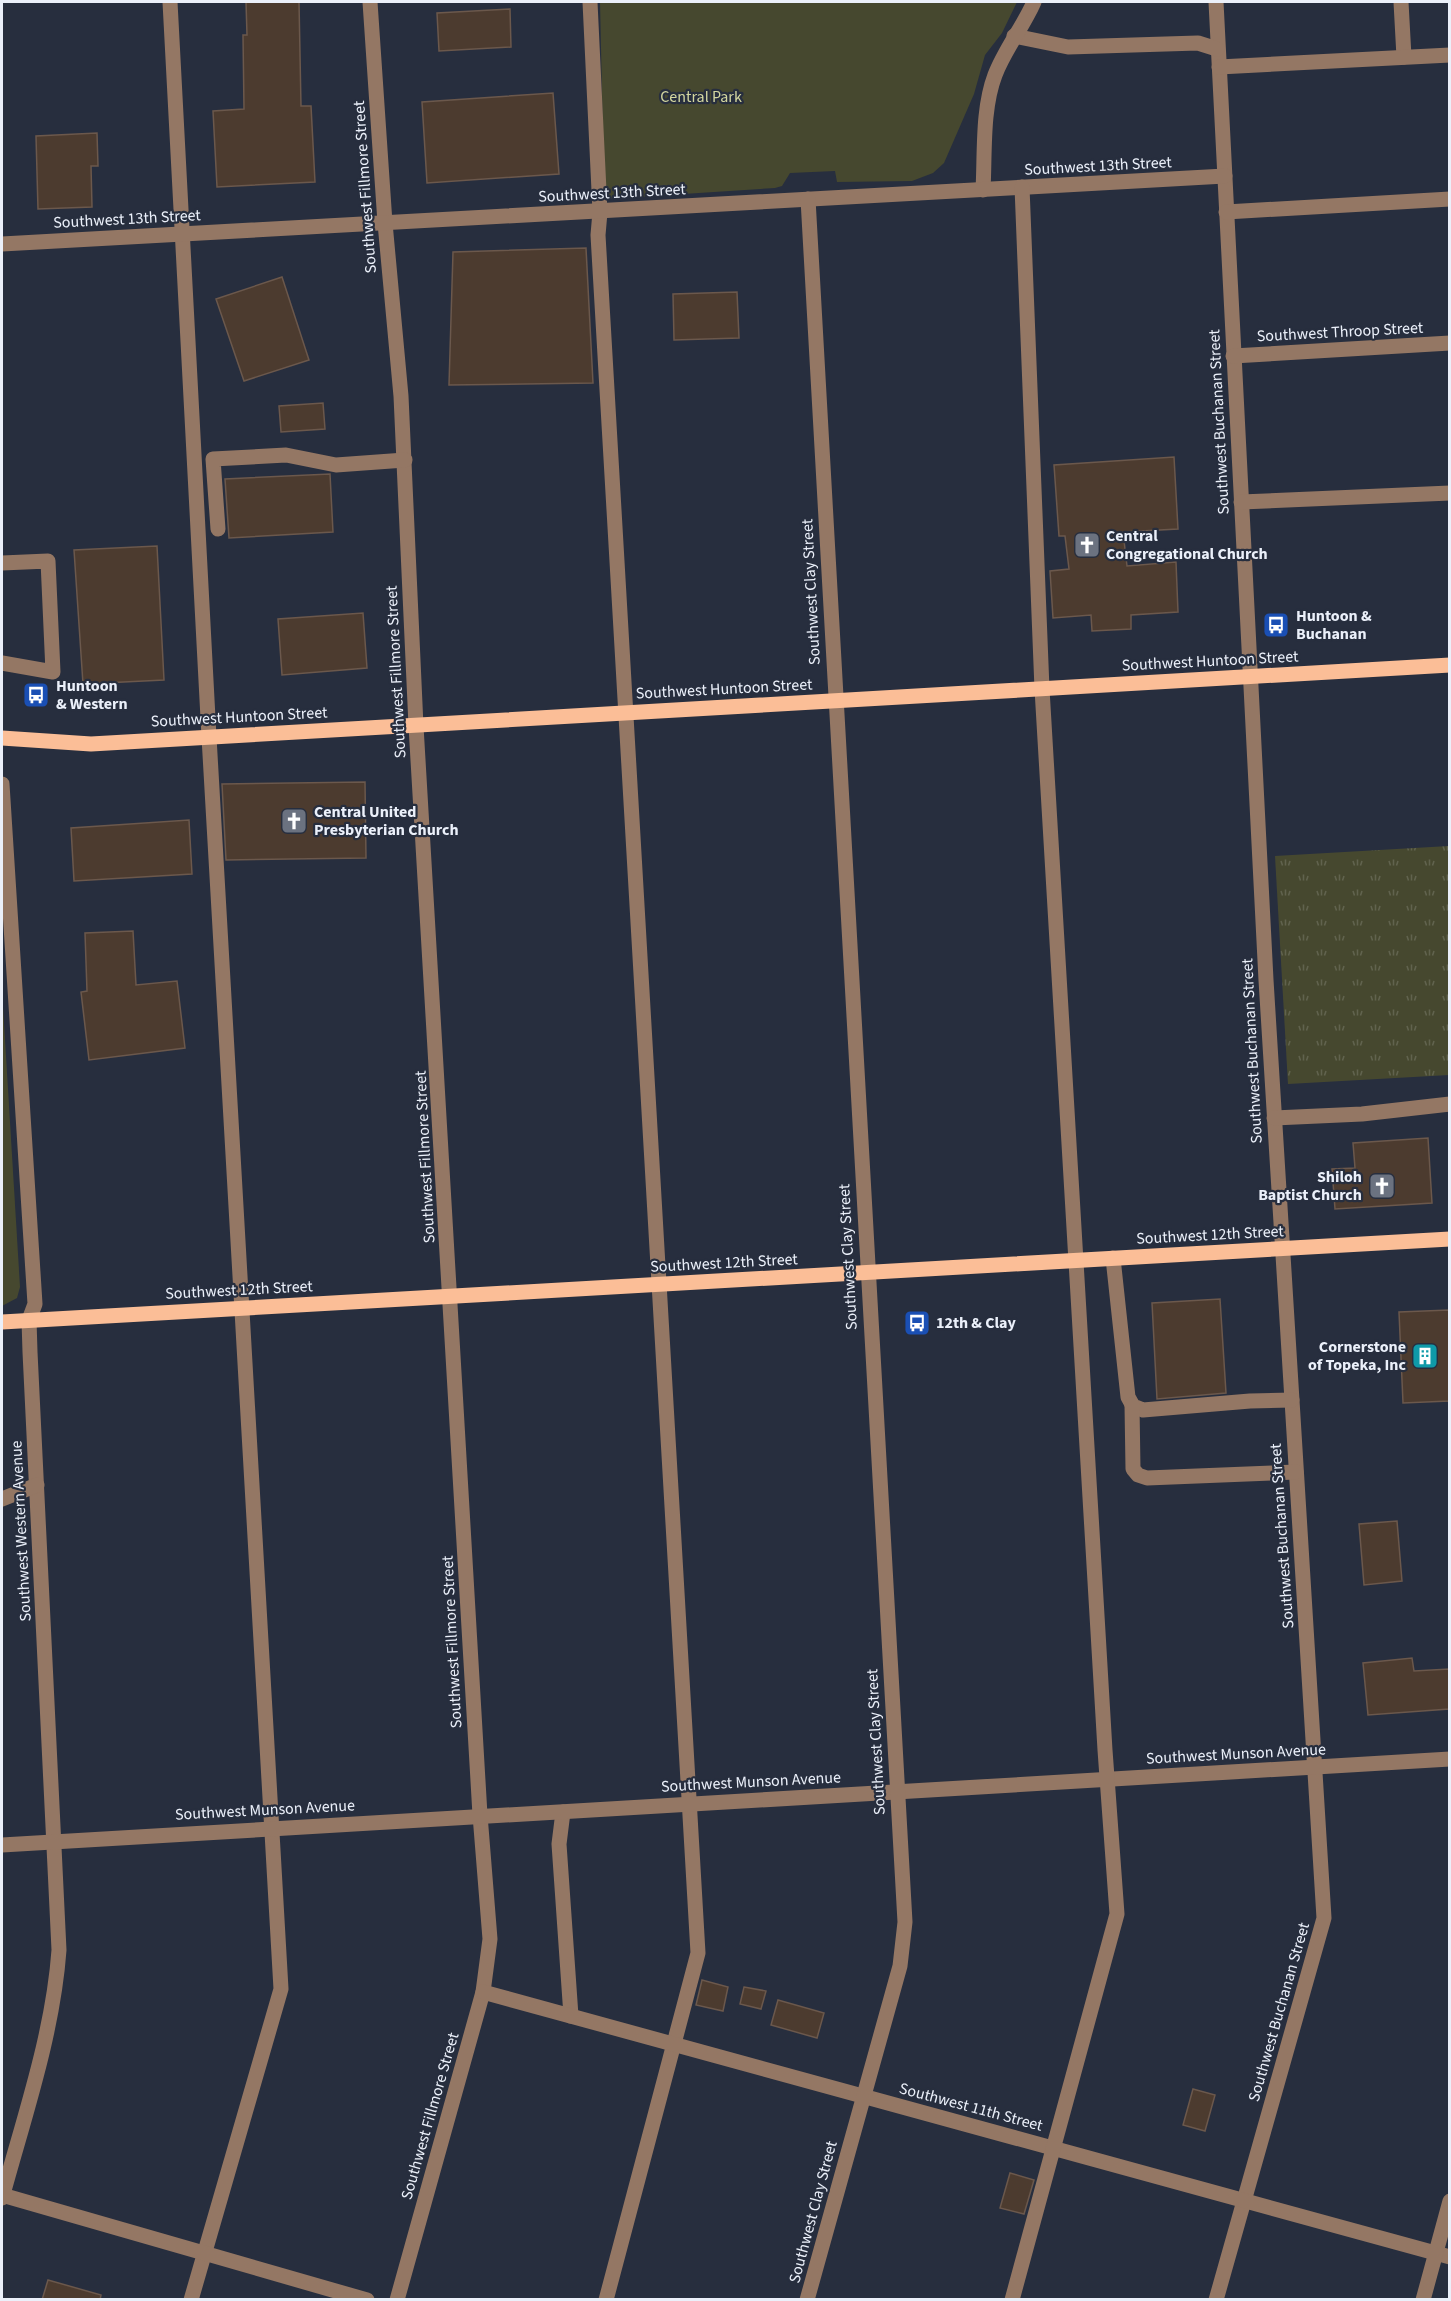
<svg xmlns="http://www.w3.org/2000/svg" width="1451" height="2301" font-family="'Source Sans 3',sans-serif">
	<defs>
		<pattern id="grass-tufts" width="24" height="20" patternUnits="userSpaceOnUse" patternTransform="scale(1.5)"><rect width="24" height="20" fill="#46482f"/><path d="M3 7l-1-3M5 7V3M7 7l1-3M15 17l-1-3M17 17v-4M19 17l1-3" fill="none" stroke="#61634e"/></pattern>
	</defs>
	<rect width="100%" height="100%" fill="#272e3e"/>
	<path fill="url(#grass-tufts)" d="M1449 846V1075L1288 1084 1275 856Z"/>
	<g fill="#46482f">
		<path d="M600 2H1017L1002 33 985 55 974 94 944 163 933 173 912 181 837 182 835 171 790 173 782 186 775 188 607 199 604 186Z"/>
		<path d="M2 990 20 1287 17 1298 2 1306Z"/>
	</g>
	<g fill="#4c3b2f" stroke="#6b584c" stroke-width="1.5">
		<path d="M246 2H299L301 106H311L315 182 217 187 213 111 244 109 243 35H247Z"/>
		<path d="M510 9 511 47 439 51 437 13Z"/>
		<path d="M553 93 559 174 427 183 422 102Z"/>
		<path d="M97 133 98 166H91L92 207 38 209 36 136Z"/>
		<path d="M586 248 593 383 449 385 453 252Z"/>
		<path d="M282 277 309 360 244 381 216 299Z"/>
		<path d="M737 292 739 338 674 340 673 294Z"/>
		<path d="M323 403 325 429 281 432 279 406Z"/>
		<path d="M1174 457 1178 529 1123 532 1127 566 1176 562 1178 612 1131 615V629L1092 631 1091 615 1053 618 1050 571 1069 569 1065 536H1059L1054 465Z"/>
		<path d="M330 474 333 532 229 538 225 479Z"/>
		<path d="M157 546 164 680 83 684 74 550Z"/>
		<path d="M363 613 367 668 282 675 278 619Z"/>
		<path d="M365 782 366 858 226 860 222 784Z"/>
		<path d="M189 820 192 874 74 881 71 828Z"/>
		<path d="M133 931 136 985 177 981 185 1048 89 1060 81 992 87 991 85 933Z"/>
		<path d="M1428 1138 1432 1203 1335 1209 1332 1169 1355 1168 1353 1143Z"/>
		<path d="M1220 1299 1226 1393 1157 1399 1152 1303Z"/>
		<path d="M1449 1310V1401L1403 1403 1399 1312Z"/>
		<path d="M1397 1521 1402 1581 1364 1585 1359 1524Z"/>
		<path d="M1412 1658 1414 1671 1449 1669V1709L1368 1715 1363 1663Z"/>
		<path d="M702 1980 728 1987 723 2011 696 2005Z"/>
		<path d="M744 1987 766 1991 761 2009 740 2004Z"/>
		<path d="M778 2000 824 2013 817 2038 771 2025Z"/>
		<path d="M1193 2089 1215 2095 1205 2131 1183 2125Z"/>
		<path d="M1010 2173 1034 2180 1024 2214 1000 2208Z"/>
		<path d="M48 2280 101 2295 100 2300H42Z"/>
	</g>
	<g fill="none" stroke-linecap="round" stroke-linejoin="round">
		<g stroke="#947764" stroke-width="15">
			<path d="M170 2 209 737 281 1989 191 2300"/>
			<path d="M370 2 385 223 401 396 416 726 480 1815 490 1939 483 1992 397 2300"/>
			<path d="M590 2 600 212 598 235 698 1953 606 2300"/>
			<path d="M1216 2 1266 980 1324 1918 1216 2300"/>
			<path d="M1401 2 1404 57"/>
			<path d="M1014 36 1068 47 1198 43 1217 49"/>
			<path d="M1219 67 1450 55"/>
			<path d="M983 190C985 153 982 109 995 75 1005 49 1023 27 1034 2"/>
			<path d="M1226 212 1450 199"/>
			<path d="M2 244 1225 176"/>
			<path d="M1233 356 1450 343"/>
			<path d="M1241 502 1450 493"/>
			<path d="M218 529 213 459 286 455 336 465 405 460"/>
			<path d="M2 563 48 561 53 672 2 663"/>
			<path d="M2 784 35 1304 29 1320 30 1352 59 1950C53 2034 24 2117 2 2198"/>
			<path d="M1274 1118 1362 1114 1450 1104"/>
			<path d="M1113 1258 1128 1397 1133 1406 1143 1410 1250 1401 1292 1400"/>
			<path d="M1132 1405 1133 1469 1138 1475 1147 1478 1296 1472"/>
			<path d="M2 1499 37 1485"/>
			<path d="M563 1812 559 1844 571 2016"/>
			<path d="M2 1845 1450 1759"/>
			<path d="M483 1992 1450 2257"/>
			<path d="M2 2195 367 2300"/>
			<path d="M807 2300 900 1966 905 1922 808 199"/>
			<path d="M1012 2300 1117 1914 1105 1750 1042 689 1022 187"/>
			<path d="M1423 2300 1450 2201"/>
		</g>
		<g stroke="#fbbe97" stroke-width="15">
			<path d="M2 738 91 744 1450 665"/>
			<path d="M2 1322 1450 1239"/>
		</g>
	</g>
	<defs>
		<symbol id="church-square" viewBox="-11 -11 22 22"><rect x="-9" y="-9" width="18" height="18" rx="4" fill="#6b7280" stroke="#272e3e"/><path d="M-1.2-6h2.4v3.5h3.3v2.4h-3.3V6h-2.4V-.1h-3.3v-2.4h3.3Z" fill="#fff"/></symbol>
		<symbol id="bus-square" viewBox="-11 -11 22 22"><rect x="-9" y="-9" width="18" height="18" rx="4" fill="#1a4fb4" stroke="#272e3e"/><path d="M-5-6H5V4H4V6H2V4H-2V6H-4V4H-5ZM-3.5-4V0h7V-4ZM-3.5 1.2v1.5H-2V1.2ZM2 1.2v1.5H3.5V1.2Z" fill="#fff"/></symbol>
		<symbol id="building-square" viewBox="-11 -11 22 22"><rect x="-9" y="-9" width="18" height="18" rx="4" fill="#0f9aa8" stroke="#272e3e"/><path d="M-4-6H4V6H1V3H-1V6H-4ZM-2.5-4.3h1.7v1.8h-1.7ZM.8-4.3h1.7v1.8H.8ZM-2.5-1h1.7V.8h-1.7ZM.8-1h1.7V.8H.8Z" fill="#fff"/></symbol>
	</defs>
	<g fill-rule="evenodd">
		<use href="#church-square" x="1072" y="530" width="30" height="30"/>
		<use href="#bus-square" x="1261" y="610" width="30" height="30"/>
		<use href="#bus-square" x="21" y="680" width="30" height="30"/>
		<use href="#church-square" x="279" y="806" width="30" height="30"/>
		<use href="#church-square" x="1367" y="1171" width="30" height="30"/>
		<use href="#bus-square" x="902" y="1308" width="30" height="30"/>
		<use href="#building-square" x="1410" y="1341" width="30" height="30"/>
	</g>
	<g text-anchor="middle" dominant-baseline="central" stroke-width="4.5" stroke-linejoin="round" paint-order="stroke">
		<g font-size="16" fill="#d4d7a0" stroke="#272e3e">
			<text x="701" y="97">Central Park</text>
		</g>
		<g font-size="16" fill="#ebf0fa" stroke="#272e3e">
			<text transform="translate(1098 166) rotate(-3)">Southwest 13th Street</text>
			<text transform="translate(365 187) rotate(-94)">Southwest Fillmore Street</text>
			<text transform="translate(612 193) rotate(-3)">Southwest 13th Street</text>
			<text transform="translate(127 219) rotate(-3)">Southwest 13th Street</text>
			<text transform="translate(1340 332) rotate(-3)">Southwest Throop Street</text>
			<text transform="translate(1219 422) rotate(-93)">Southwest Buchanan Street</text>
			<text transform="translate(811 592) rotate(-93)">Southwest Clay Street</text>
			<text transform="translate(1210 661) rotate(-3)">Southwest Huntoon Street</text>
			<text transform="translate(396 672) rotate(-93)">Southwest Fillmore Street</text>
			<text transform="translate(724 689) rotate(-3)">Southwest Huntoon Street</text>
			<text transform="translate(239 717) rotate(-3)">Southwest Huntoon Street</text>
			<text transform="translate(1252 1051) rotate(-93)">Southwest Buchanan Street</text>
			<text transform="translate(425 1157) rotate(-93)">Southwest Fillmore Street</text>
			<text transform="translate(1210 1235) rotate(-3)">Southwest 12th Street</text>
			<text transform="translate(848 1257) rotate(-93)">Southwest Clay Street</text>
			<text transform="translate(724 1263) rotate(-3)">Southwest 12th Street</text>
			<text transform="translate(239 1290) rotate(-3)">Southwest 12th Street</text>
			<text transform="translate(21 1531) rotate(-93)">Southwest Western Avenue</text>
			<text transform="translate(1282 1536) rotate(-94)">Southwest Buchanan Street</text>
			<text transform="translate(452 1642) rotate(-93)">Southwest Fillmore Street</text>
			<text transform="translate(876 1742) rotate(-93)">Southwest Clay Street</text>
			<text transform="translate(1236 1754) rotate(-3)">Southwest Munson Avenue</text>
			<text transform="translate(751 1782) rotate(-3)">Southwest Munson Avenue</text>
			<text transform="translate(265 1810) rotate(-3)">Southwest Munson Avenue</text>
			<text transform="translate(1279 2012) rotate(-74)">Southwest Buchanan Street</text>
			<text transform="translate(971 2107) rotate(15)">Southwest 11th Street</text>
			<text transform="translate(430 2116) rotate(-74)">Southwest Fillmore Street</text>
			<text transform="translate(813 2212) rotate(-75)">Southwest Clay Street</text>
		</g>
		<g font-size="16" font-weight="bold" fill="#ebf0fa" stroke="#272e3e" text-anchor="start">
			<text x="1106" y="536">Central<tspan x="1106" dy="18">Congregational Church</tspan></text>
			<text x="1296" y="616">Huntoon &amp;<tspan x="1296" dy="18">Buchanan</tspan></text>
			<text x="56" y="686">Huntoon<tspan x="56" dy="18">&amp; Western</tspan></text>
			<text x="314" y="812">Central United<tspan x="314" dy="18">Presbyterian Church</tspan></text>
			<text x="1362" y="1177" text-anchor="end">Shiloh<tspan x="1362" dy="18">Baptist Church</tspan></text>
			<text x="936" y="1323">12th &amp; Clay</text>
			<text x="1406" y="1347" text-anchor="end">Cornerstone<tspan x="1406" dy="18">of Topeka, Inc</tspan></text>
		</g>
	</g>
	<rect width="1451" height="2301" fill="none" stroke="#ebf0fa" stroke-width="6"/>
</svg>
